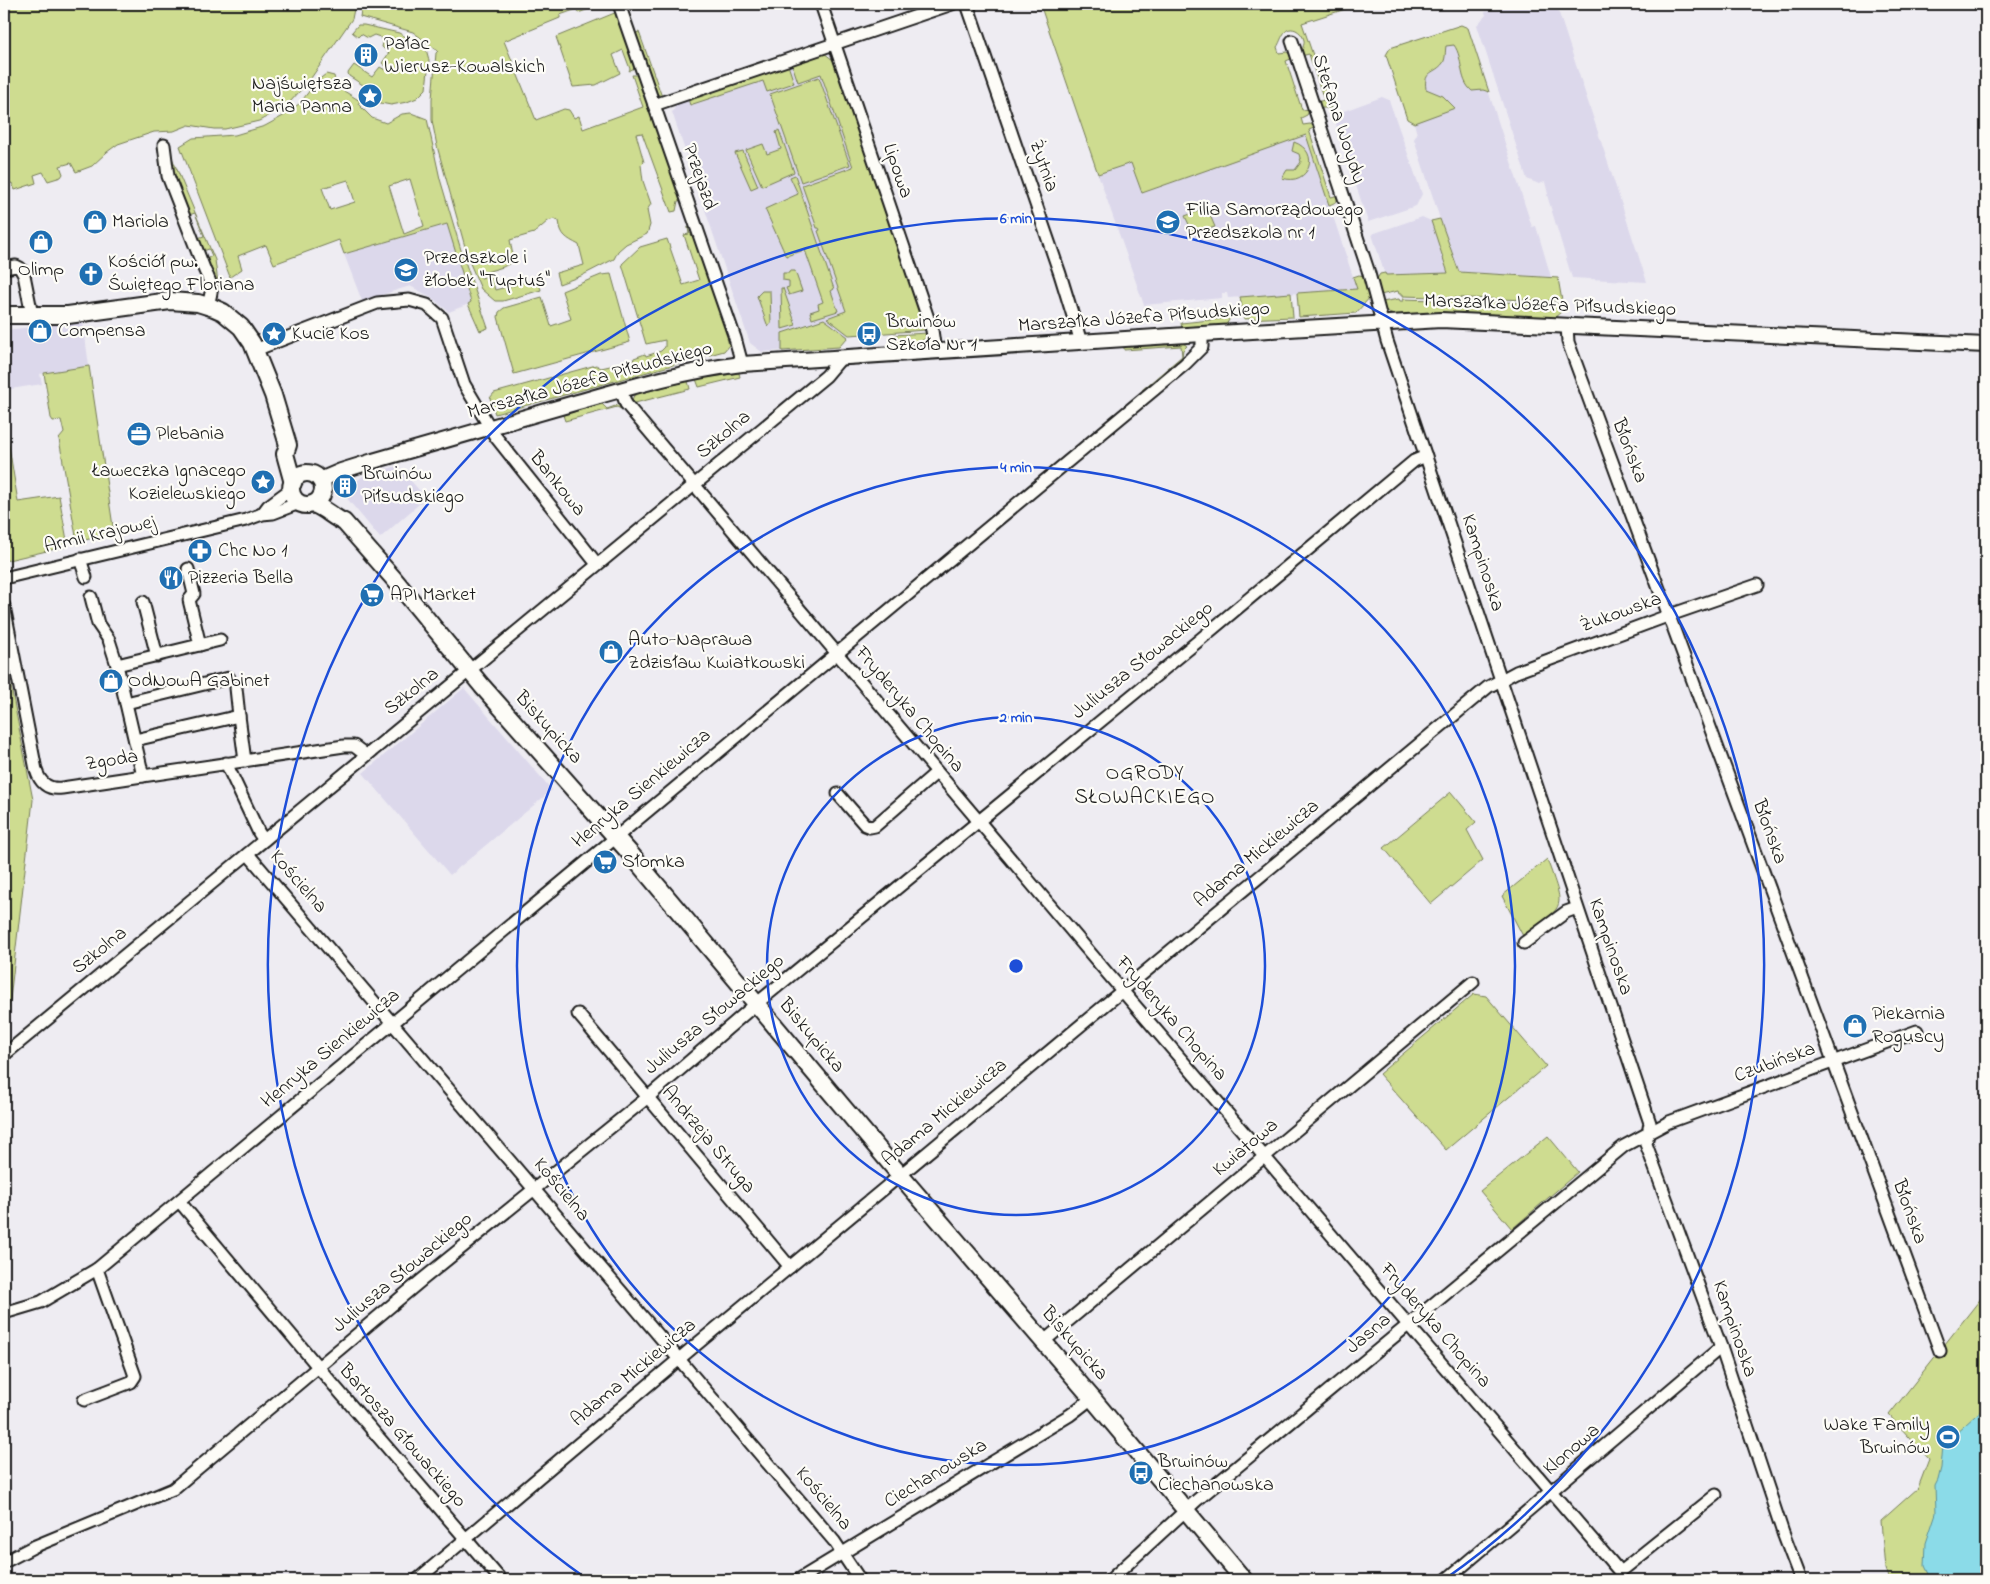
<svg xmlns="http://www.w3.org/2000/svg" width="1990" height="1584" font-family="'Indie Flower',sans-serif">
	<rect width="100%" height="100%" fill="#eeecf2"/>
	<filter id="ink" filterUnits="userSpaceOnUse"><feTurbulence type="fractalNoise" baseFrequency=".02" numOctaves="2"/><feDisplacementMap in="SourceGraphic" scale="10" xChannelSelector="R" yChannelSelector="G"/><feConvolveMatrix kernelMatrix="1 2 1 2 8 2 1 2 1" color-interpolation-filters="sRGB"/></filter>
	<g filter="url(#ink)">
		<g fill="#dcd8eb">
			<path d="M1509 4H1556L1647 282 1572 278 1547 195 1548 194 1545 182 1539 184 1527 179 1477 25 1486 15 1485 12Z"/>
			<path d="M1461 25 1468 28 1532 227 1536 226 1551 277 1459 272 1452 256 1414 139 1417 134 1414 123 1407 119 1386 55 1390 48Z"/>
			<path d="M824 53 833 60 926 330 873 334V329H865V334L849 335 839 347 762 352 750 343 672 112 678 103Z"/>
			<path d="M1382 97 1389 100 1422 194 1416 206 1368 222 1333 115Z"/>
			<path d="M1306 134 1357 289 1228 298 1227 293H1222V298L1144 305 1098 174 1131 163 1143 193Z"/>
			<path d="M1422 217 1431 221 1448 273 1385 275 1372 234Z"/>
			<path d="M448 224 471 303 449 312 431 297 410 286 362 301 344 254Z"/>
			<path d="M83 322 89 366 40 374 42 384 4 390V330Z"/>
			<path d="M398 466 426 498 380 538 345 496 346 491 365 474Z"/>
			<path d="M464 688 552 790 450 875 363 773Z"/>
		</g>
		<g fill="#cedc90" stroke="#757c56" fill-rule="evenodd">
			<path d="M4 4H355L352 19 309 81 290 102 280 110 259 121 225 129H214L189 125 174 131 154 132 118 144 107 152 92 166 76 172 71 163 60 166 63 174 61 177 48 181 43 172 34 175 36 183 15 190 12 183 4 185Z"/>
			<path d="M362 4H603L578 13 577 9 560 15V18L504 41 536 120 564 109 569 110 574 118 579 116 583 129 643 107 632 75H639L682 200 678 201 676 211 671 212 642 133 636 134 644 162 641 165 643 181 651 204 647 210 650 225 647 234 626 244 618 251 614 259 581 276 559 284 556 273 584 265 579 245C566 238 561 236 559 221L554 219 548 221 534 233 510 240 514 261 503 267 479 274 481 278 491 275 495 290 538 279 541 290 503 301H495L481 289 469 261 437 146 432 120V99L436 53 438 51 413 32 360 17Z"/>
			<path d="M1040 4H1361L1302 23 1331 108H1321L1317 102 1324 100 1309 54 1301 56C1301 50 1305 45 1304 40 1303 36 1300 32 1296 30 1283 25 1282 40 1277 47L1279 53 1287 52 1293 58 1286 61 1302 110 1310 109 1307 115 1301 118 1303 125 1310 124 1316 127 1309 130 1331 197 1339 195C1338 201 1335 203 1329 205L1306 135 1142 193 1131 163 1098 174Z"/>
			<path d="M617 12 636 67 629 71 630 69 623 50 613 55 620 73 596 85 573 87 556 37Z"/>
			<path d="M358 25H364L399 33 426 49 429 60 426 89 417 98 407 102 391 105 375 102 368 96 366 87 349 76 348 73 354 65 372 77 380 67 385 70 387 67 382 63 389 53 382 47 383 43 380 37 374 35 368 38 361 34 358 37 352 32Z"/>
			<path d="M1461 25 1468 28 1489 92 1483 90 1472 91C1458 79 1464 59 1454 45L1446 46C1445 51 1446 58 1443 63 1435 74 1423 70 1426 89L1443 96 1455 108 1414 123 1407 119 1386 55 1390 48Z"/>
			<path d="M639 32 662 97 654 91 634 34Z"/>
			<path d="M824 53 833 60 926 330 873 334V329H865V334L849 335 827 318 846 311 818 231 820 230 819 228H817L802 185 853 167 821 74 798 82 792 64Z"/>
			<path d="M788 65 794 83 767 92 763 81 690 105 688 99Z"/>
			<path d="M326 74 334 76 335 80 333 84 360 101 358 104 372 118 386 123 402 114 411 113 427 119 440 179 461 250 488 328 480 331 468 304 471 302 447 224 344 254 339 240 274 264 266 245 238 256 242 269 230 277 180 146 193 138 235 135 265 126 285 115 300 103 317 81ZM410 179 424 226 404 234 389 186ZM348 180 355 202 330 210 322 188Z"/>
			<path d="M819 77 850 165 801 182 770 94Z"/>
			<path d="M779 130 794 172 762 186 746 150 763 144 767 154 781 149 776 132Z"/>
			<path d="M1294 142C1322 152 1309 187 1282 178L1287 170H1295L1301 162 1299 154 1292 151Z"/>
			<path d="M743 151 758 186 751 189 735 153Z"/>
			<path d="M170 153 215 260 218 283H216L206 259 212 256 209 249 203 251 198 238 204 236 195 213 189 215 175 184Z"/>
			<path d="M795 175 834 289 831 291 838 311 812 319 810 312 819 309 818 304 823 302 805 250 786 256 765 209 798 194 790 177Z"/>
			<path d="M1207 208 1215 227 1193 233 1185 216Z"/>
			<path d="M1440 219 1459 272 1558 278 1562 301 1403 296V294H1399L1398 291 1380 295 1376 280 1380 274 1385 273 1386 275 1448 273 1431 221Z"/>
			<path d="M688 227 690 234 694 233 730 337 727 338 729 345 724 351 495 414 490 398 494 393 596 365 601 368 633 361 634 358 645 354 646 356 661 351 665 347V340L646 344 622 264 640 247 667 239 683 285 699 280 684 235 689 234Z"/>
			<path d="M789 271H795L802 291 789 295 786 288 789 287V281L783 280V273H789Z"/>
			<path d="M611 274 630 342 514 374 498 317 499 312 504 308 542 297 551 326 571 319 562 291 601 275Z"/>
			<path d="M1359 275 1364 276 1371 296 1356 313 1299 317 1297 293 1357 289 1353 277Z"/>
			<path d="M781 288H783L796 325 782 329Z"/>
			<path d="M762 291H770L771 323 768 327 757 296Z"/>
			<path d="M1291 293 1293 317 1244 319 1240 297Z"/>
			<path d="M1399 299 1400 301H1403V299L1562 304V311L1553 319 1398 316C1389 315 1385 311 1382 302Z"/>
			<path d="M1230 318 1225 327 1182 329 1181 323Z"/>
			<path d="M824 319 848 337 839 347 782 351V333Z"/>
			<path d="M927 333 925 339 919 342 899 343 894 340V335Z"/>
			<path d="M1183 343 1187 346 1183 350 1182 357 1178 361 1179 363 1144 393 1142 390 1182 356 1181 346 1124 350V347Z"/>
			<path d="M89 366 114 533 77 542 59 439 64 433 61 420 53 421 51 418 44 373Z"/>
			<path d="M739 373 740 377 699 387 696 379Z"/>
			<path d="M688 381 690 389 635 403 632 400 634 395Z"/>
			<path d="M602 404 607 409 618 405 621 409 617 407 565 421 563 415Z"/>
			<path d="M4 415 18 502 59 496 68 546 4 561Z"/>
			<path d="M4 651 33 800 5 1043H4Z"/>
			<path d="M1451 792 1476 822 1467 830 1483 860 1431 904 1384 848Z"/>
			<path d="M1547 859C1565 911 1567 903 1523 936L1502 896Z"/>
			<path d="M1474 994 1486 996 1546 1066 1446 1150 1379 1074Z"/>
			<path d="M1548 1136 1578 1172 1512 1229 1480 1191Z"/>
			<path d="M1986 1292V1580H1889L1885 1569 1881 1521 1918 1488 1929 1459 1889 1415Z"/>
		</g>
		<path fill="#8bdbe8" stroke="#5f8f96" d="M1986 1406V1580H1930V1576L1925 1566 1926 1543 1936 1513 1935 1486 1938 1480 1941 1468 1943 1445Z"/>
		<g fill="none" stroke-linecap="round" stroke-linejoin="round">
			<defs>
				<g id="minor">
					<path d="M619 4 735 338 742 364"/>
					<path d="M821 4 932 330 935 351"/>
					<path d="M967 4 1060 274 1081 342"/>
					<path d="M1292 41 1368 270 1387 341 1650 1123 1646 1144 1721 1347 1783 1533 1801 1580"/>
					<path d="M654 105 952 4"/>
					<path d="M164 145 168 176 205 271C213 287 213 288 208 305"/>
					<path d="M4 268 16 266 20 268 24 275 32 315"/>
					<path d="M1567 325 1568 342 1940 1351"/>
					<path d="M255 350 377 303 409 300 427 305 442 318 464 384 495 436 597 564"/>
					<path d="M621 390 626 404 1108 974 1620 1572 1716 1495"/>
					<path d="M262 514 268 506 291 489"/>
					<path d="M80 559 86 577"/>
					<path d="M188 569 194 594 189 600 200 645"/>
					<path d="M4 578 246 520 262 514 273 513 299 503"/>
					<path d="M91 597 98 624 109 640 117 665 143 776"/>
					<path d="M143 602 157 656"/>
					<path d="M4 606 36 770C40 783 48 790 62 788L344 746H354L366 755"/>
					<path d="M117 665 220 640"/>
					<path d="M236 688 239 716"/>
					<path d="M126 703 229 678"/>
					<path d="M135 740 239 716 245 761"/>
					<path d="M226 763 259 833 264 840"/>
					<path d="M838 794 865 825 870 827 875 826 937 772"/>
					<path d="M248 854 834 1541 860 1580"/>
					<path d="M1524 943 1566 912 1577 908"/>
					<path d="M578 1014 790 1267"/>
					<path d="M4 1055 826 376 842 357"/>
					<path d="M179 1201 319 1368 501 1580"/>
					<path d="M4 1313 41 1302 97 1269 1185 364 1202 347V334"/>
					<path d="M1043 1342 1473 982"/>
					<path d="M84 1400 131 1382 135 1376 97 1269"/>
					<path d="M4 1562 33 1547 173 1489 423 1279 648 1097 756 1004 1197 642 1414 461 1426 456"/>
					<path d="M417 1580 691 1349 1488 687 1516 672 1670 615 1757 585"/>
					<path d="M798 1580 1070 1415 1092 1398"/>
					<path d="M1110 1580 1197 1500 1624 1146 1669 1122 1917 1031"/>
					<path d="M1446 1580 1721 1347"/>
				</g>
				<path id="tertiary" d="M320 480 341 471 373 461C439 442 505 423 571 404 627 388 683 371 742 364L1202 334 1441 320 1986 345"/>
				<g id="secondary">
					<path d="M4 315H68L170 301 198 303 214 308 223 312 241 327 252 343 273 395 288 445 285 454 293 483"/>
					<circle cx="307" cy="489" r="16"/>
					<path d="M313 504C325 508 332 517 344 522L394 579 482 686 629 852 900 1175 1092 1398 1244 1580"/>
				</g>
			</defs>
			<use href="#minor" stroke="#1c1c1c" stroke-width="15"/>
			<use href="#tertiary" stroke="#1c1c1c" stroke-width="18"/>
			<use href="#secondary" stroke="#1c1c1c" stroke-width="20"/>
			<use href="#minor" stroke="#fdfcf7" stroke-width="11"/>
			<use href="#tertiary" stroke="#fdfcf7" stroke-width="14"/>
			<use href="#secondary" stroke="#fdfcf7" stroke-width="16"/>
		</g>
	</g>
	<g fill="none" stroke="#1d4ed8" stroke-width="2.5">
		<circle cx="1016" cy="966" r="249"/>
		<circle cx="1016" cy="966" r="499"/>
		<path d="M587 1579A748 748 0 1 1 1445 1579"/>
	</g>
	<defs>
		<symbol id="building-disc" viewBox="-11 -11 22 22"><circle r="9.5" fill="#1f6fb2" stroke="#fdfcf7"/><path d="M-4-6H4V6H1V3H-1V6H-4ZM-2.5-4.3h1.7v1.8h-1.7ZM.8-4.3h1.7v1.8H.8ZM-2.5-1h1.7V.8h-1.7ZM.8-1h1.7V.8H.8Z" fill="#fff"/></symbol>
		<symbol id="sight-disc" viewBox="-11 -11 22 22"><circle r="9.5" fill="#1f6fb2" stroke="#fdfcf7"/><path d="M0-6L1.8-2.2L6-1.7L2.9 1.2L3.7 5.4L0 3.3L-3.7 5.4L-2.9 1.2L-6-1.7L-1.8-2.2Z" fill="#fff"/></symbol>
		<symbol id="shop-disc" viewBox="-11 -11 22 22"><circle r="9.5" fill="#1f6fb2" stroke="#fdfcf7"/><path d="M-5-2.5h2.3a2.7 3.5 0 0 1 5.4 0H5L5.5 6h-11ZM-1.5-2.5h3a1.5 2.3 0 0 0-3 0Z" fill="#fff"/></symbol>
		<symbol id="school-disc" viewBox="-11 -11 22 22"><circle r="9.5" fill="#1f6fb2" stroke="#fdfcf7"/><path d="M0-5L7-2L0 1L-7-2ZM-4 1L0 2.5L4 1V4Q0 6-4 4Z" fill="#fff"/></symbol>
		<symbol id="church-disc" viewBox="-11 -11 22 22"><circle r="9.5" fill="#1f6fb2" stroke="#fdfcf7"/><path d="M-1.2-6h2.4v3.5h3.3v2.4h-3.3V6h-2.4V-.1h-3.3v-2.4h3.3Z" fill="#fff"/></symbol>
		<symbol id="bus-disc" viewBox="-11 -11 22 22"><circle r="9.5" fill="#1f6fb2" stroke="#fdfcf7"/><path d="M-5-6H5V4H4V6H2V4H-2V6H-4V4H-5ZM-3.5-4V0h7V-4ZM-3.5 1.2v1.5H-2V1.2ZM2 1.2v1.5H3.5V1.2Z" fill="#fff"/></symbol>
		<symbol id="office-disc" viewBox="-11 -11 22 22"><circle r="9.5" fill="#1f6fb2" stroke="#fdfcf7"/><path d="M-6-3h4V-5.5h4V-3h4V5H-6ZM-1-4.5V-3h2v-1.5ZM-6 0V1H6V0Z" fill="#fff"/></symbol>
		<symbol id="pharmacy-disc" viewBox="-11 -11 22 22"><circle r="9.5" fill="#1f6fb2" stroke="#fdfcf7"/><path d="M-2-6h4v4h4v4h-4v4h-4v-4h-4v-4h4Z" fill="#fff"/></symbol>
		<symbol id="restaurant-disc" viewBox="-11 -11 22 22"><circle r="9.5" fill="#1f6fb2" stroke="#fdfcf7"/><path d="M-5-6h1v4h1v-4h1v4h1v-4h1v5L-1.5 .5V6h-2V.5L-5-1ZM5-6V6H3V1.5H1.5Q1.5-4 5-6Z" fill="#fff"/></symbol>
		<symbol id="supermarket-disc" viewBox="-11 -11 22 22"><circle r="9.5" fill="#1f6fb2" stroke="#fdfcf7"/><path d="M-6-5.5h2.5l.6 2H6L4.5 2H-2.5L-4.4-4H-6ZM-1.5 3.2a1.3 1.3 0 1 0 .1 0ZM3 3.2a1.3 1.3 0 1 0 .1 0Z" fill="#fff"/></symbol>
		<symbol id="stadium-disc" viewBox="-11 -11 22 22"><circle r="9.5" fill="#1f6fb2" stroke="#fdfcf7"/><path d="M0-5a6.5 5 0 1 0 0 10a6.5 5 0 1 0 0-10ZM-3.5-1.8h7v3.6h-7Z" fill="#fff"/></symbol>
	</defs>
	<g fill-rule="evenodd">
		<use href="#building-disc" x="352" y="41" width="28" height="28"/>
		<use href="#sight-disc" x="356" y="82" width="28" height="28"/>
		<use href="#shop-disc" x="81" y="208" width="28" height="28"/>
		<use href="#school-disc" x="1154" y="208" width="28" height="28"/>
		<use href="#shop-disc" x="27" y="228" width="28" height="28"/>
		<use href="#school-disc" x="392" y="256" width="28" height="28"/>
		<use href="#church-disc" x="77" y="260" width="28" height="28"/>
		<use href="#shop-disc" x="26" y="317" width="28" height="28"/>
		<use href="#sight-disc" x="260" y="320" width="28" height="28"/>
		<use href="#bus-disc" x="855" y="320" width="28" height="28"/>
		<use href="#office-disc" x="125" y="420" width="28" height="28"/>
		<use href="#sight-disc" x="249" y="468" width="28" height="28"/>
		<use href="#building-disc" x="331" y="472" width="28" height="28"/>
		<use href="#pharmacy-disc" x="186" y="537" width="28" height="28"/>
		<use href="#restaurant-disc" x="157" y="564" width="28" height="28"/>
		<use href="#supermarket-disc" x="358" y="581" width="28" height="28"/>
		<use href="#shop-disc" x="597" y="638" width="28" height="28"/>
		<use href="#shop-disc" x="97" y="667" width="28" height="28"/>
		<use href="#supermarket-disc" x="591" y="848" width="28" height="28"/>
		<use href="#shop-disc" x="1841" y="1012" width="28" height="28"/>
		<use href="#stadium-disc" x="1934" y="1423" width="28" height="28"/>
		<use href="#bus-disc" x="1127" y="1459" width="28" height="28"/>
	</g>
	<g text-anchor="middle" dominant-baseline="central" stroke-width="4.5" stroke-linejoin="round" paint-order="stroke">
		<g font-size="20" fill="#1c1c1c" stroke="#fdfcf7" text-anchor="start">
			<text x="384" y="44">Pałac<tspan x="384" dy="23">Wierusz-Kowalskich</tspan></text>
			<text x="352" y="84" text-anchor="end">Najświętsza<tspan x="352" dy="23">Maria Panna</tspan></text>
			<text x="1186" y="210">Filia Samorządowego<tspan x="1186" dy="23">Przedszkola nr 1</tspan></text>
			<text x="112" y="222">Mariola</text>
			<text x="424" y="258">Przedszkole i<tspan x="424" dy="23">żłobek "Tuptuś"</tspan></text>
			<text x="108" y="262">Kościół pw.<tspan x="108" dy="23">Świętego Floriana</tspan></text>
			<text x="41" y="270" text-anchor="middle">Olimp</text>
			<text x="886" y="322">Brwinów<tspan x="886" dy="23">Szkoła Nr 1</tspan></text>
			<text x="58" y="331">Compensa</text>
			<text x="292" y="334">Kucie Kos</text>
			<text x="156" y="434">Plebania</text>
			<text x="246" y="471" text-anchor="end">Ławeczka Ignacego<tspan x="246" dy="23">Kozielewskiego</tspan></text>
			<text x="362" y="474">Brwinów<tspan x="362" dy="23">Piłsudskiego</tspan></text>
			<text x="218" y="551">Chc No 1</text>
			<text x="188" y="578">Pizzeria Bella</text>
			<text x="390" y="595">API Market</text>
			<text x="628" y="640">Auto-Naprawa<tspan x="628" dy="23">Zdzisław Kwiatkowski</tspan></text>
			<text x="128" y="681">OdNowA Gabinet</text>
			<text x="622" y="862">Słomka</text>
			<text x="1872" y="1014">Piekarnia<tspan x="1872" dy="23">Roguscy</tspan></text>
			<text x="1930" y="1425" text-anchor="end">Wake Family<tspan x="1930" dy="23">Brwinów</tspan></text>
			<text x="1158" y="1462">Brwinów<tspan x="1158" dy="23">Ciechanowska</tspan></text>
		</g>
		<g font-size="20" fill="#1c1c1c" stroke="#fdfcf7">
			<text transform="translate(1338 119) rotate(72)">Stefana Woydy</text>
			<text transform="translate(1043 166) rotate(71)">Żytnia</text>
			<text transform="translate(897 171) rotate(71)">Lipowa</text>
			<text transform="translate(699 177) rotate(71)">Przejazd</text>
			<text transform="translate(1550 306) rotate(2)">Marszałka Józefa Piłsudskiego</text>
			<text transform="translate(1144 318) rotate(-4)">Marszałka Józefa Piłsudskiego</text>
			<text transform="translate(590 381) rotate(-15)">Marszałka Józefa Piłsudskiego</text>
			<text transform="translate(724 435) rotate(-40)">Szkolna</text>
			<text transform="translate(1629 451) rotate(69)">Błońska</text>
			<text transform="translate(557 484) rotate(51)">Bankowa</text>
			<text transform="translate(100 535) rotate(-13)">Armii Krajowej</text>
			<text transform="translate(1482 563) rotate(72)">Kampinoska</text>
			<text transform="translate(1621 613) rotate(-20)">Żukowska</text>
			<text transform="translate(1143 661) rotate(-39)">Juliusza Słowackiego</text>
			<text transform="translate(412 692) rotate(-39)">Szkolna</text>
			<text transform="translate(909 710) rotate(50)">Fryderyka Chopina</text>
			<text transform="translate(548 728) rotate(48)">Biskupicka</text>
			<text transform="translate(112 761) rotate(-9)">Zgoda</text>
			<text transform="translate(642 789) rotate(-40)">Henryka Sienkiewicza</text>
			<text transform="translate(1769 832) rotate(70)">Błońska</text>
			<text transform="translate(1257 854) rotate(-40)">Adama Mickiewicza</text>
			<text transform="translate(298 882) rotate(49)">Kościelna</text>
			<text transform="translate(1610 947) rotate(71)">Kampinoska</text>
			<text transform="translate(100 951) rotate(-39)">Szkolna</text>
			<text transform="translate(715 1015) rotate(-40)">Juliusza Słowackiego</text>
			<text transform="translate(1171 1019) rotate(49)">Fryderyka Chopina</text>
			<text transform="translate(811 1036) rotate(50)">Biskupicka</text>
			<text transform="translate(331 1049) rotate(-40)">Henryka Sienkiewicza</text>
			<text transform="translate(1775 1063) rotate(-20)">Czubińska</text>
			<text transform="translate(945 1113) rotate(-40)">Adama Mickiewicza</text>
			<text transform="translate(708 1140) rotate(50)">Andrzeja Struga</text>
			<text transform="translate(1246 1148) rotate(-40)">Kwiatowa</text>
			<text transform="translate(561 1190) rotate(50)">Kościelna</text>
			<text transform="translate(1909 1212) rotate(70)">Błońska</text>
			<text transform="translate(403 1273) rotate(-40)">Juliusza Słowackiego</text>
			<text transform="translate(1435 1326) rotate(49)">Fryderyka Chopina</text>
			<text transform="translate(1734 1329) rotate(71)">Kampinoska</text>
			<text transform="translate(1369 1334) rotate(-40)">Jasna</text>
			<text transform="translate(1074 1344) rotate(49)">Biskupicka</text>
			<text transform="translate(634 1373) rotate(-40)">Adama Mickiewicza</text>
			<text transform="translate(402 1436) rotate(49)">Bartosza Głowackiego</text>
			<text transform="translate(1572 1450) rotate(-41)">Klonowa</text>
			<text transform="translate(936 1474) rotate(-31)">Ciechanowska</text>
			<text transform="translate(823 1499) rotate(50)">Kościelna</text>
		</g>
		<g font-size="21" letter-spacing="1" fill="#1c1c1c" stroke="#fdfcf7">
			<text x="1145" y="774">OGRODY<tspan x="1145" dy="24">SŁOWACKIEGO</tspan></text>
		</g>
	</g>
	<circle cx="1016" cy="966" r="8" fill="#1d4ed8" stroke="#fdfcf7" stroke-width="2.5"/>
	<g font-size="15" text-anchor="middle" font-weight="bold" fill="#1d4ed8" stroke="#fdfcf7" stroke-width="4.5" stroke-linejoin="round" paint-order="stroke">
		<text x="1016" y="223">6 min</text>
		<text x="1016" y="472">4 min</text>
		<text x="1016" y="722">2 min</text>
	</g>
	<rect width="1990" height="1584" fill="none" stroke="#fdfcf7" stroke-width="20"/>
	<rect x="10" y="10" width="1970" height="1564" fill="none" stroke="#1c1c1c" stroke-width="2" filter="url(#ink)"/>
</svg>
